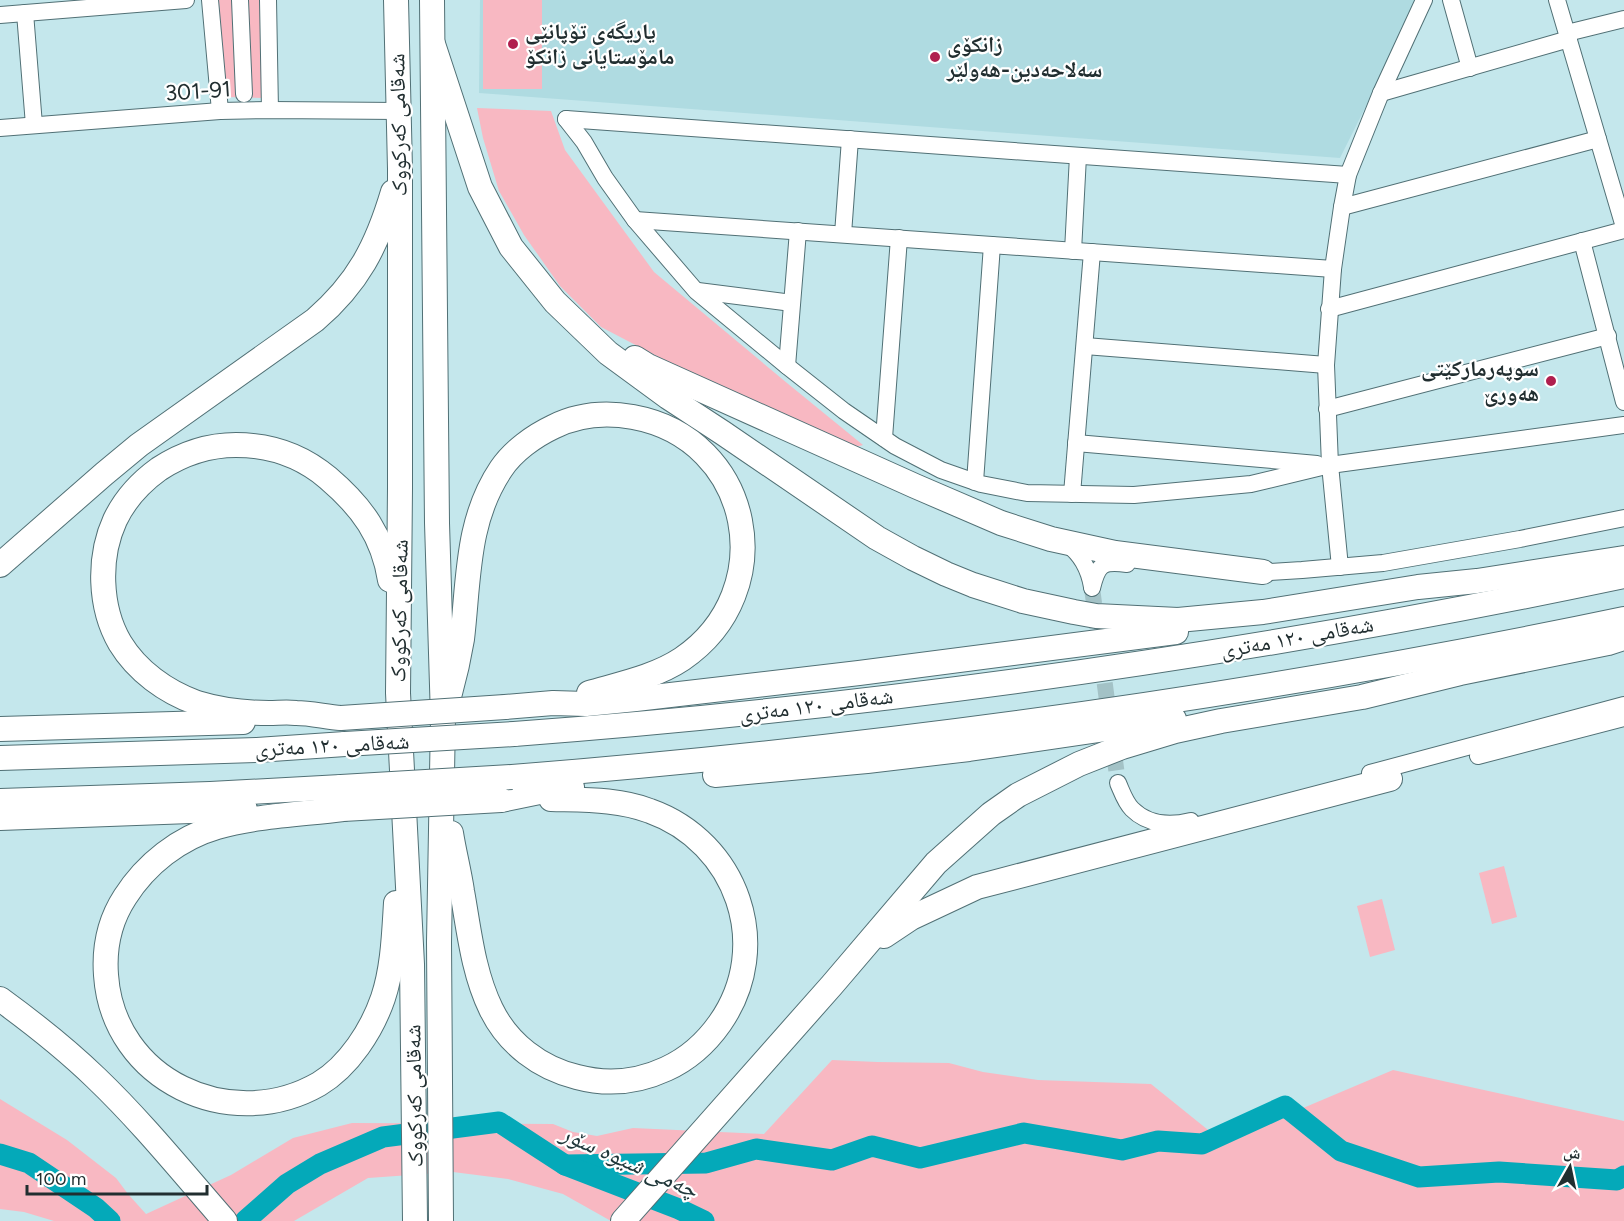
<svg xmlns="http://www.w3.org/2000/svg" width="1624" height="1221" font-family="Figtree,'Noto Naskh Arabic',sans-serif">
	<rect width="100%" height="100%" fill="#c4e7ec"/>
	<path fill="#afdbe1" d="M480 0H1419L1340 158 479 93Z"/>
	<g fill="#f8b8c2">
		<path d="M219 0H261L262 98 225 97Z"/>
		<rect x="483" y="0" width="59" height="89"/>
		<path d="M477 108 551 111 565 150 654 272 787 383 863 445 853 448 672 364 601 327 560 286 524 235 499 191 483 138Z"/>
		<path d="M1504 866 1517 917 1492 924 1479 873Z"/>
		<path d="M1382 899 1395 950 1370 957 1357 906Z"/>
		<path d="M832 1060 877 1062 949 1063 983 1072 1038 1080 1151 1084 1223 1142 1393 1070 1624 1121V1221H611L563 1194 508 1179 453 1172 368 1178 294 1221H54L24 1212 0 1209V1099L67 1140 116 1178 128 1194 146 1214 231 1175 293 1138 352 1123 553 1124 573 1132 597 1136 633 1128 764 1134Z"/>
	</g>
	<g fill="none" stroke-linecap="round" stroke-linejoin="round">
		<g stroke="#04a9b9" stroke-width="21">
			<path d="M0 1154 29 1163 96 1208 110 1221"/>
			<path d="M565 1165 706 1163 756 1149 832 1160 872 1146 920 1158 1024 1133 1122 1150 1158 1141 1202 1144 1285 1106 1341 1151 1419 1177 1499 1172 1617 1180 1624 1176"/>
			<path d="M245 1221 287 1184 320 1164 383 1137 499 1122 565 1165 679 1209 704 1221"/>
		</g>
		<path stroke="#a3c2c6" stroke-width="16" stroke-dasharray="16 8" stroke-linecap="butt" d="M1092 588 1118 783"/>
		<defs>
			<g id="minor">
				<path d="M210 0 220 111"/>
				<path d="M240 0 244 94"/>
				<path d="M268 0 270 110"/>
				<path d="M1451 0 1470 68"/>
				<path d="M1557 0 1624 227"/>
				<path d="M25 13 34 125"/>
				<path d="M0 15 186 0"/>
				<path d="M1567 33 1624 19"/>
				<path d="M1381 93 1569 39"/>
				<path d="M566 119 584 142 605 178 635 220 696 291 787 366 844 411 895 446 941 470 981 484 1027 493 1134 495 1251 484 1330 465 1624 425"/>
				<path d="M566 119 1348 175"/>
				<path d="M0 128 220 111 270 110 399 111"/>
				<path d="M1342 207 1598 139"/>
				<path d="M635 220 1333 269"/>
				<path d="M843 234 850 139"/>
				<path d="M1582 241 1624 402"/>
				<path d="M1073 251 1078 156"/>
				<path d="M698 291 792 303"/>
				<path d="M1329 309 1624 230"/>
				<path d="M1085 346 1326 365"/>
				<path d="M787 366 798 231"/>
				<path d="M1327 409 1608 336"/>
				<path d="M884 438 899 238"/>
				<path d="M1076 443 1317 464"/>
				<path d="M975 482 992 245"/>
				<path d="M1072 494 1092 252"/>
				<path d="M1067 544C1082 555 1089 569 1092 587"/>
				<path d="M1340 567 1330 465 1326 365 1333 269 1342 207 1348 175 1381 93 1424 0"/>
				<path d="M1255 573 1302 570 1383 563 1520 539 1624 518"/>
				<path d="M1092 588C1098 564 1102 561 1127 564"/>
				<path d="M1478 756 1624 718"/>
				<path d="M1370 773 1624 705"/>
				<path d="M1118 783C1122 792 1125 802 1132 809 1148 825 1171 826 1191 821"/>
			</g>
			<g id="highway">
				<path d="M396 0 400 169V488L398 693 412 964 415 1221"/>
				<path d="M432 0 437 523 443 718 439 942 441 1221"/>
				<path d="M433 44 480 187 511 247 555 302 608 353 668 397 723 433 877 538 913 558 946 574 973 585 1023 601 1074 612 1096 616 1178 620 1263 612 1418 587 1477 581 1624 558"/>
				<path d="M635 358 648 366 915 486 1001 523 1051 539 1115 553 1263 572"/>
				<path d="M0 565 104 474 139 445 315 320C358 283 377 246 393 192"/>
				<path d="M450 693C455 675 459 657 462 639 469 580 466 521 501 469 513 451 534 436 553 427 579 414 605 412 633 417 753 439 782 591 682 659 655 677 620 684 589 693"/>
				<path d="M505 707 553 703 586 704 636 699 859 673 1176 632"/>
				<path d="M341 718C326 717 311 713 296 713 287 712 278 713 269 713 245 713 220 710 197 703 166 692 137 671 120 643 99 607 98 557 115 520 125 499 141 482 159 469 182 454 209 445 236 445 270 445 302 456 328 478 362 507 383 536 390 580"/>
				<path d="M0 729 243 722"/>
				<path d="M514 734C886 706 1258 653 1624 576"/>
				<path d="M0 758 257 750 345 744"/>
				<path d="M715 775 867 761 969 749 1174 719"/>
				<path d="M512 777C886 747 1257 696 1624 619"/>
				<path d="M501 800 554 789 572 787"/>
				<path d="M0 801 210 794 341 787"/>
				<path d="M343 809C304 814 254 816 217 827 179 838 146 864 125 897 110 920 104 948 106 975 113 1080 230 1135 319 1084 349 1066 372 1030 383 998 393 968 394 935 396 903"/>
				<path d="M0 818 245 809"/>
				<path d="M451 833C454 852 459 871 462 891 469 930 473 972 491 1009 508 1044 540 1068 577 1077 607 1085 638 1082 666 1069 688 1059 706 1043 720 1023 774 946 737 842 650 811 619 799 584 800 551 799"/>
				<path d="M884 936 911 918 977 887 1390 779"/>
				<path d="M0 999C33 1023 66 1049 96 1078 142 1122 183 1173 225 1221"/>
				<path d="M623 1221 832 985 936 863 991 814 1018 795 1079 764 1122 747 1175 731 1221 721 1362 697 1460 673 1608 643 1624 638"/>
			</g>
		</defs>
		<use href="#minor" stroke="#517075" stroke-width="18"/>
		<use href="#highway" stroke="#517075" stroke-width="26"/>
		<use href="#minor" stroke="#fff" stroke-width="16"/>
		<use href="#highway" stroke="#fff" stroke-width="24"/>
		<defs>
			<g id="highway-bridge">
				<path d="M341 718 505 707"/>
				<path d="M345 744 514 734"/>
				<path d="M341 787 512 777"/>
				<path d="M343 809 501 800"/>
			</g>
		</defs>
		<use href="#highway-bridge" stroke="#517075" stroke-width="26" stroke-linecap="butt"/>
		<use href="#highway-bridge" stroke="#fff" stroke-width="24"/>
	</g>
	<g fill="#b01f4e" stroke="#fff" stroke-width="2">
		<circle cx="513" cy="44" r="6"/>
		<circle cx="935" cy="57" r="6"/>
		<circle cx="1551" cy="381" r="6"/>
	</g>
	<g text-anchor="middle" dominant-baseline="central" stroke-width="4.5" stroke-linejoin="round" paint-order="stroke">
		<g font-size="22" font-weight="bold" fill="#212e30" stroke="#fff" text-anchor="start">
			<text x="525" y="31">یاریگەی تۆپانێی<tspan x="525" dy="25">مامۆستایانی زانکۆ</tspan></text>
			<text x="947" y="44">زانکۆی<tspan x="947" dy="25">سەلاحەدین-هەولێر</tspan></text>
			<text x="1539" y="368" text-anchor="end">سوپەرمارکێتی<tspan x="1539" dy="25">هەورێ</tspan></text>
		</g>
		<g font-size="22" fill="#212e30" stroke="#fff">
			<text transform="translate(198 91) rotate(-4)">301-91</text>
			<text transform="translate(398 125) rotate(-91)">شەقامی کەرکووک</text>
			<text transform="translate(399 611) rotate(-89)">شەقامی کەرکووک</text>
			<text transform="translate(1297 637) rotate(-10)">شەقامی ١٢٠ مەتری</text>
			<text transform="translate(816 705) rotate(-7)">شەقامی ١٢٠ مەتری</text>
			<text transform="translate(332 745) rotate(-3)">شەقامی ١٢٠ مەتری</text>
			<text transform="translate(414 1096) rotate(-91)">شەقامی کەرکووک</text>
		</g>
		<g font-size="24" font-style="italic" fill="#20373a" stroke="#fff">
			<text transform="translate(630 1161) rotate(24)">چەمی شیوە سۆر</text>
		</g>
	</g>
	<g transform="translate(1570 1167) rotate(9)" stroke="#ffffff" stroke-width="4.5" paint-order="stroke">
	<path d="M0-4.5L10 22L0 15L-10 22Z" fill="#212e30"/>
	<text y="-9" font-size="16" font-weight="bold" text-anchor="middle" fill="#212e30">ش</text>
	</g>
	<path d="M27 1185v9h180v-9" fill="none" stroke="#212e30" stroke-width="3"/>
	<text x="36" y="1185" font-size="18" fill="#212e30" stroke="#ffffff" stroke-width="4.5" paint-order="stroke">100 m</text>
</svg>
